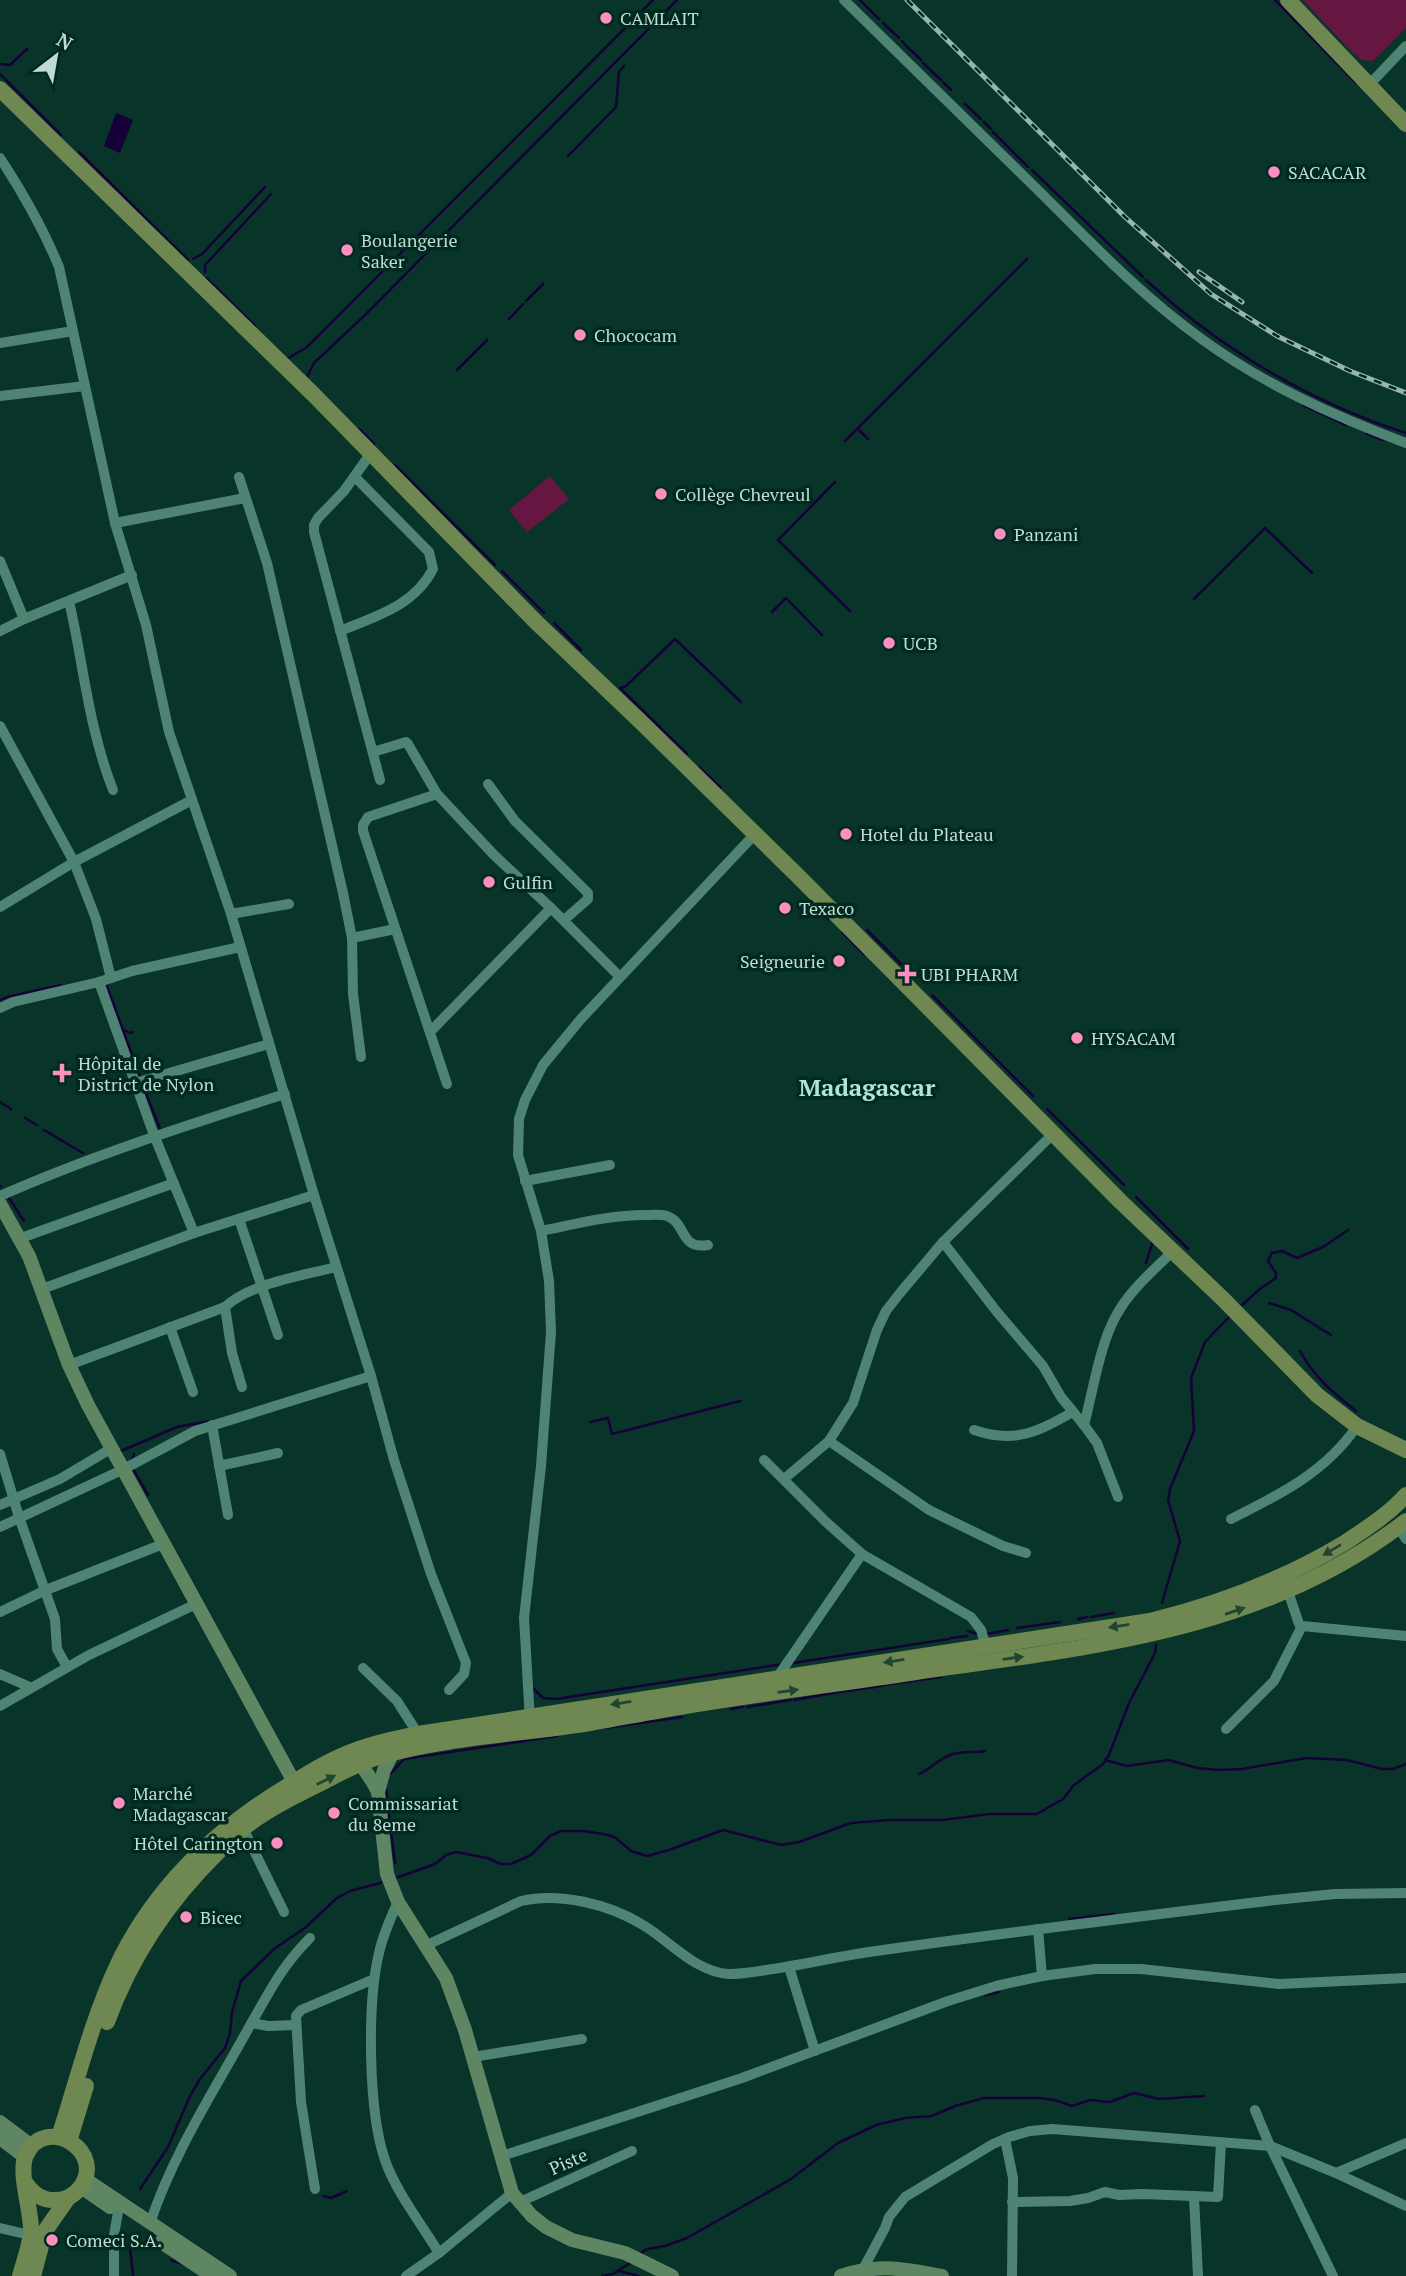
<svg xmlns="http://www.w3.org/2000/svg" width="1406" height="2276" font-family="'PT Serif',serif">
	<rect width="100%" height="100%" fill="#093429"/>
	<g fill="#661741">
		<path d="M1303 0H1406V28L1373 61 1362 60 1351 51Z"/>
		<path d="M550 476 569 499 527 532 509 510Z"/>
	</g>
	<path fill="#150038" d="M116 113 133 120 120 153 104 146Z"/>
	<g fill="none" stroke-linecap="round" stroke-linejoin="round">
		<g stroke="#150038" stroke-width="2.5">
			<path d="M860 0 879 19"/>
			<path d="M1275 0 1356 83"/>
			<path d="M883 23 899 38"/>
			<path d="M902 41 909 49"/>
			<path d="M911 50 921 60"/>
			<path d="M923 63 941 80"/>
			<path d="M0 64 10 65 27 49"/>
			<path d="M0 74 61 135"/>
			<path d="M943 82 951 90"/>
			<path d="M965 104 981 119"/>
			<path d="M984 122 991 129"/>
			<path d="M993 132 1028 167"/>
			<path d="M79 152 188 260"/>
			<path d="M568 156 616 107 619 72 624 66"/>
			<path d="M1032 170 1143 277"/>
			<path d="M193 259 202 254 265 187"/>
			<path d="M205 272V265L271 194"/>
			<path d="M206 278 255 326"/>
			<path d="M1146 280C1219 348 1311 403 1406 433"/>
			<path d="M526 301 543 284"/>
			<path d="M509 319 523 304"/>
			<path d="M287 359 307 347 653 0"/>
			<path d="M457 370 487 340"/>
			<path d="M307 377 314 363 364 316 677 0"/>
			<path d="M1303 405 1346 425"/>
			<path d="M359 429 374 444"/>
			<path d="M858 429 868 439"/>
			<path d="M1367 434 1383 440"/>
			<path d="M845 441 1027 259"/>
			<path d="M395 465 495 565"/>
			<path d="M835 482 778 540 850 611"/>
			<path d="M502 571 544 613"/>
			<path d="M1194 599 1265 528 1312 573"/>
			<path d="M772 612 786 598 822 635"/>
			<path d="M554 623 581 650"/>
			<path d="M687 754 620 688 626 686 675 639 741 702"/>
			<path d="M699 767 721 788"/>
			<path d="M821 912 828 919"/>
			<path d="M867 930 901 964"/>
			<path d="M842 932 864 954"/>
			<path d="M106 984 141 1079"/>
			<path d="M932 995 1033 1096"/>
			<path d="M0 1000 7 997 61 985"/>
			<path d="M122 1029 130 1033 133 1032"/>
			<path d="M143 1086 161 1131"/>
			<path d="M0 1102 11 1109"/>
			<path d="M1047 1109 1124 1185"/>
			<path d="M25 1118 37 1125"/>
			<path d="M44 1130 83 1153"/>
			<path d="M0 1186V1187"/>
			<path d="M1136 1197 1150 1211"/>
			<path d="M9 1198 24 1221"/>
			<path d="M1150 1211 1188 1249"/>
			<path d="M1146 1263 1153 1241"/>
			<path d="M1269 1303 1291 1310 1331 1335"/>
			<path d="M1242 1305 1261 1288 1276 1278V1273L1268 1261 1272 1253 1282 1251 1297 1258 1323 1247 1348 1230"/>
			<path d="M1300 1351C1314 1377 1333 1393 1356 1411"/>
			<path d="M590 1422 608 1418 612 1434 740 1401"/>
			<path d="M121 1451 177 1427 210 1421"/>
			<path d="M132 1461 134 1454"/>
			<path d="M132 1467 148 1495"/>
			<path d="M1162 1603 1180 1541 1168 1500 1170 1489 1194 1431 1191 1378 1205 1342 1230 1316"/>
			<path d="M1091 1617 1114 1613"/>
			<path d="M1078 1619 1087 1617"/>
			<path d="M1017 1628 1060 1622"/>
			<path d="M968 1631 977 1634"/>
			<path d="M987 1634 1008 1630"/>
			<path d="M951 1638 967 1636"/>
			<path d="M793 1663 949 1639"/>
			<path d="M883 1685 941 1677"/>
			<path d="M534 1689 543 1698 556 1699 783 1664"/>
			<path d="M846 1691 882 1686"/>
			<path d="M794 1700 845 1691"/>
			<path d="M747 1707 791 1700"/>
			<path d="M731 1709 743 1707"/>
			<path d="M605 1728 682 1717"/>
			<path d="M1105 1760 1127 1766 1169 1760 1197 1768 1219 1770 1242 1769 1306 1758 1347 1760 1382 1769H1393L1406 1764"/>
			<path d="M390 1774 404 1759 557 1736"/>
			<path d="M919 1774C930 1769 939 1759 950 1755 962 1751 974 1753 985 1751"/>
			<path d="M386 1790 395 1863"/>
			<path d="M393 1879 435 1864 446 1855 456 1852 487 1858 501 1864H511L531 1855 550 1836 561 1831H584L608 1835 616 1838 631 1851 647 1856 669 1850 723 1830 781 1845 799 1842 851 1823 889 1820H942L989 1814H1037L1063 1799 1074 1785 1103 1764 1109 1755 1129 1703 1155 1653 1156 1645"/>
			<path d="M1069 1919 1114 1914"/>
			<path d="M985 1995 999 1992"/>
			<path d="M140 2189 168 2147 190 2096 200 2079 225 2048 230 2033 232 2012 241 1981 274 1949 306 1927 337 1898 350 1891 384 1882"/>
			<path d="M323 2196 331 2198 347 2191"/>
			<path d="M130 2247 133 2276"/>
			<path d="M640 2254 647 2249 665 2246 687 2238 791 2179 838 2143 876 2125 905 2118 932 2116 955 2106 984 2098H1039L1055 2100 1072 2106 1090 2100 1110 2102 1134 2093 1159 2099 1204 2096"/>
			<path d="M171 2260 183 2264"/>
			<path d="M619 2271 639 2276"/>
			<path d="M602 2276 613 2274 630 2263"/>
		</g>
		<g stroke="#4f8474" stroke-width="10">
			<path d="M844 0C910 64 976 129 1042 194 1093 245 1144 298 1203 340 1265 385 1334 416 1406 443"/>
			<path d="M1369 85 1406 46"/>
			<path d="M0 158C23 193 43 228 59 267L115 523 146 625 169 732 231 914 314 1195 371 1376 394 1460 431 1574 466 1663 464 1674 449 1690"/>
			<path d="M0 343 73 331"/>
			<path d="M0 396 85 386"/>
			<path d="M371 453 344 491 318 518 314 525V532L380 780"/>
			<path d="M239 477 267 563 343 893 352 938 353 994 361 1057"/>
			<path d="M115 523 245 498"/>
			<path d="M0 561 24 619 132 575"/>
			<path d="M69 601C84 666 88 726 113 790"/>
			<path d="M0 631 24 619"/>
			<path d="M340 631C376 616 414 606 433 569L429 552 355 477"/>
			<path d="M0 726 74 862 96 919 111 978"/>
			<path d="M373 752 406 742 408 744 437 794 494 855 551 908 619 976"/>
			<path d="M488 784 515 821 588 893V899L564 920"/>
			<path d="M437 794 368 817 363 825V831L447 1084"/>
			<path d="M0 907 74 862 192 800"/>
			<path d="M231 914 289 904"/>
			<path d="M352 938 395 929"/>
			<path d="M99 982 154 1135 194 1233"/>
			<path d="M0 1008 13 1002 99 982 132 971 240 947"/>
			<path d="M430 1032 551 908"/>
			<path d="M135 1083 269 1044"/>
			<path d="M525 1181 610 1165"/>
			<path d="M0 1196C93 1155 188 1125 285 1094"/>
			<path d="M239 1219 278 1335"/>
			<path d="M541 1231C576 1224 609 1215 645 1215 651 1215 660 1214 667 1216 687 1223 679 1250 708 1245"/>
			<path d="M21 1238 174 1183"/>
			<path d="M943 1242 997 1312 1043 1366 1061 1397 1084 1425"/>
			<path d="M42 1289 194 1233 314 1195"/>
			<path d="M225 1307 232 1353 242 1387"/>
			<path d="M170 1327 193 1392"/>
			<path d="M69 1365 225 1307C251 1283 302 1276 336 1267"/>
			<path d="M212 1425 228 1515"/>
			<path d="M974 1430C1015 1444 1037 1432 1073 1412"/>
			<path d="M829 1441 929 1510 1003 1546 1026 1553"/>
			<path d="M0 1454 19 1517 55 1619 57 1649 67 1667"/>
			<path d="M764 1460 826 1522 862 1554 971 1617 981 1630 986 1647"/>
			<path d="M219 1466 278 1453"/>
			<path d="M784 1479 829 1441 853 1403 877 1330 886 1311 900 1293 943 1242 1053 1134"/>
			<path d="M1118 1497 1097 1443 1084 1425C1093 1391 1100 1343 1117 1314 1130 1290 1153 1271 1172 1252"/>
			<path d="M0 1505 60 1479 112 1448"/>
			<path d="M1231 1519C1279 1495 1326 1472 1357 1426"/>
			<path d="M0 1527 124 1469 195 1431 371 1376"/>
			<path d="M1398 1527 1406 1539"/>
			<path d="M1288 1591 1299 1624 1302 1626 1406 1636"/>
			<path d="M0 1612 46 1590 163 1544"/>
			<path d="M363 1668 397 1701 418 1734"/>
			<path d="M0 1674 30 1687"/>
			<path d="M776 1679 862 1554"/>
			<path d="M0 1706 89 1655 196 1604"/>
			<path d="M530 1721 524 1618 541 1466 551 1332 549 1281 541 1231 518 1155 519 1119 525 1100 543 1065 580 1020 755 834"/>
			<path d="M1226 1729 1274 1681 1302 1626"/>
			<path d="M243 1828 284 1912"/>
			<path d="M398 1902C390 1919 383 1935 379 1953 367 2003 368 2111 385 2160 395 2190 422 2225 439 2253"/>
			<path d="M1038 1929 1042 1976"/>
			<path d="M425 1946 521 1901C559 1892 609 1904 643 1925 670 1941 695 1972 729 1974 741 1974 754 1972 766 1970 803 1965 839 1956 876 1951 1009 1932 1142 1916 1275 1900L1335 1894 1406 1893"/>
			<path d="M789 1967 815 2051"/>
			<path d="M252 2023 268 2026 296 2025"/>
			<path d="M473 2057 582 2039"/>
			<path d="M1255 2110 1270 2146 1333 2276"/>
			<path d="M1005 2139 1013 2178 1012 2276"/>
			<path d="M502 2156 742 2078 948 2001 996 1986 1042 1976 1095 1969H1141L1279 1984 1406 1978"/>
			<path d="M1336 2173 1406 2143"/>
			<path d="M315 2189 301 2102 296 2016 301 2010 374 1979"/>
			<path d="M1194 2197 1198 2276"/>
			<path d="M520 2202 632 2151"/>
			<path d="M1012 2202 1070 2201 1088 2198 1105 2192 1119 2195 1142 2194 1218 2197 1221 2143"/>
			<path d="M150 2223C174 2151 216 2088 252 2022 271 1989 282 1966 310 1938"/>
			<path d="M0 2228 30 2235"/>
			<path d="M863 2269 885 2228 889 2217 905 2197 993 2144 1009 2137 1030 2131 1052 2129 1270 2146 1336 2173 1406 2206"/>
			<path d="M114 2276V2235L118 2212"/>
			<path d="M406 2276 439 2253 512 2193"/>
		</g>
		<g stroke="#5f8663" stroke-width="14">
			<path d="M0 1204 29 1256 69 1365 88 1405 294 1782"/>
			<path d="M393 1747V1752L384 1770 378 1792 387 1874 398 1902 446 1978 465 2030 512 2193 532 2216 546 2227 572 2240 625 2253 672 2276"/>
			<path d="M356 1754C361 1768 372 1778 378 1792"/>
			<path d="M0 2122 32 2146"/>
			<path d="M0 2138 25 2157"/>
			<path d="M85 2179 230 2276"/>
			<path d="M81 2187 110 2207"/>
			<path d="M161 2242 212 2276"/>
			<path d="M841 2276C880 2263 903 2269 942 2276"/>
		</g>
		<g stroke="#6f8751" stroke-width="16">
			<path d="M1288 0 1406 124"/>
			<path d="M0 89 314 395 535 621 641 722 799 877 1121 1202 1223 1299 1317 1395 1357 1426 1406 1450"/>
			<path d="M107 2022C131 1956 168 1901 218 1852 227 1843 235 1834 245 1827 268 1809 295 1796 321 1783 340 1773 360 1762 381 1756 448 1737 521 1734 590 1723 614 1719 638 1714 662 1710 746 1695 831 1685 916 1672 1088 1647 1263 1632 1406 1521"/>
			<path d="M59 2137C77 2081 92 2020 117 1966 154 1888 217 1828 291 1784 312 1771 333 1758 356 1750 377 1742 397 1738 418 1734L1150 1621C1219 1604 1285 1579 1346 1542 1367 1528 1389 1514 1406 1495"/>
			<path d="M70 2138 86 2086"/>
			<path d="M20 2276C24 2261 31 2244 31 2229 31 2209 18 2172 26 2155 45 2113 109 2152 79 2189 73 2196 65 2200 56 2200 42 2201 32 2193 25 2182"/>
			<path d="M33 2276 45 2231 68 2198"/>
		</g>
		<defs>
			<g id="rail">
				<path d="M907 0 1125 217 1211 294 1277 336 1350 371 1406 393"/>
				<path d="M1199 272 1242 302"/>
			</g>
		</defs>
		<use href="#rail" stroke="#97b5ac" stroke-width="5"/>
		<use href="#rail" stroke="#002a20" stroke-width="2.5" stroke-dasharray="8" stroke-linecap="butt"/>
	</g>
	<defs><path id="oneway-solid" d="M-6-.8H1V-3.2L6.5 0L1 3.2V.8H-6Z" transform="scale(1.75)"/></defs>
	<g fill="#21462f">
		<use href="#oneway-solid" transform="translate(1332 1550) rotate(149)"/>
		<use href="#oneway-solid" transform="translate(1235 1611) rotate(-19)"/>
		<use href="#oneway-solid" transform="translate(1119 1626) rotate(171)"/>
		<use href="#oneway-solid" transform="translate(1013 1658) rotate(-8)"/>
		<use href="#oneway-solid" transform="translate(894 1661) rotate(171)"/>
		<use href="#oneway-solid" transform="translate(788 1691) rotate(-8)"/>
		<use href="#oneway-solid" transform="translate(621 1703) rotate(171)"/>
		<use href="#oneway-solid" transform="translate(326 1780) rotate(-26)"/>
	</g>
	<g fill="#fd8ec0" stroke="#002a20" stroke-width="2.5">
		<circle cx="606" cy="18" r="7"/>
		<circle cx="1274" cy="172" r="7"/>
		<circle cx="347" cy="250" r="7"/>
		<circle cx="580" cy="335" r="7"/>
		<circle cx="661" cy="494" r="7"/>
		<circle cx="1000" cy="534" r="7"/>
		<circle cx="889" cy="643" r="7"/>
		<circle cx="846" cy="834" r="7"/>
		<circle cx="489" cy="882" r="7"/>
		<circle cx="785" cy="908" r="7"/>
		<circle cx="839" cy="961" r="7"/>
		<path d="M903.5 963.5h7v7h7v7h-7v7h-7v-7h-7v-7h7z"/>
		<circle cx="1077" cy="1038" r="7"/>
		<path d="M58.5 1062.5h7v7h7v7h-7v7h-7v-7h-7v-7h7z"/>
		<circle cx="119" cy="1803" r="7"/>
		<circle cx="334" cy="1813" r="7"/>
		<circle cx="277" cy="1843" r="7"/>
		<circle cx="186" cy="1917" r="7"/>
		<circle cx="52" cy="2240" r="7"/>
	</g>
	<g text-anchor="middle" dominant-baseline="central" stroke-width="7" stroke-linejoin="round" paint-order="stroke">
		<g font-size="18" fill="#c0dbd2" stroke="#002a20" text-anchor="start">
			<text x="620" y="18">CAMLAIT</text>
			<text x="1288" y="172">SACACAR</text>
			<text x="361" y="240">Boulangerie<tspan x="361" dy="21">Saker</tspan></text>
			<text x="594" y="335">Chococam</text>
			<text x="675" y="494">Collège Chevreul</text>
			<text x="1014" y="534">Panzani</text>
			<text x="903" y="643">UCB</text>
			<text x="860" y="834">Hotel du Plateau</text>
			<text x="503" y="882">Gulfin</text>
			<text x="799" y="908">Texaco</text>
			<text x="825" y="961" text-anchor="end">Seigneurie</text>
			<text x="921" y="974">UBI PHARM</text>
			<text x="1091" y="1038">HYSACAM</text>
			<text x="78" y="1063">Hôpital de<tspan x="78" dy="21">District de Nylon</tspan></text>
			<text x="133" y="1793">Marché<tspan x="133" dy="21">Madagascar</tspan></text>
			<text x="348" y="1803">Commissariat<tspan x="348" dy="21">du 8eme</tspan></text>
			<text x="263" y="1843" text-anchor="end">Hôtel Carington</text>
			<text x="200" y="1917">Bicec</text>
			<text x="66" y="2240">Comeci S.A.</text>
		</g>
		<g font-size="18" fill="#c0dbd2" stroke="#002a20">
			<text transform="translate(568 2161) rotate(-24)">Piste</text>
		</g>
		<g font-size="24" font-weight="bold" fill="#afe7d4" stroke="#002a20">
			<text x="867" y="1087">Madagascar</text>
		</g>
	</g>
	<g transform="translate(56 56) rotate(31)" stroke="#002a20" stroke-width="5" paint-order="stroke">
	<path d="M0-5L12 26L0 18L-12 26Z" fill="#c0dbd2"/>
	<text y="-10" font-size="19" font-weight="bold" text-anchor="middle" fill="#c0dbd2">N</text>
	</g>
</svg>
